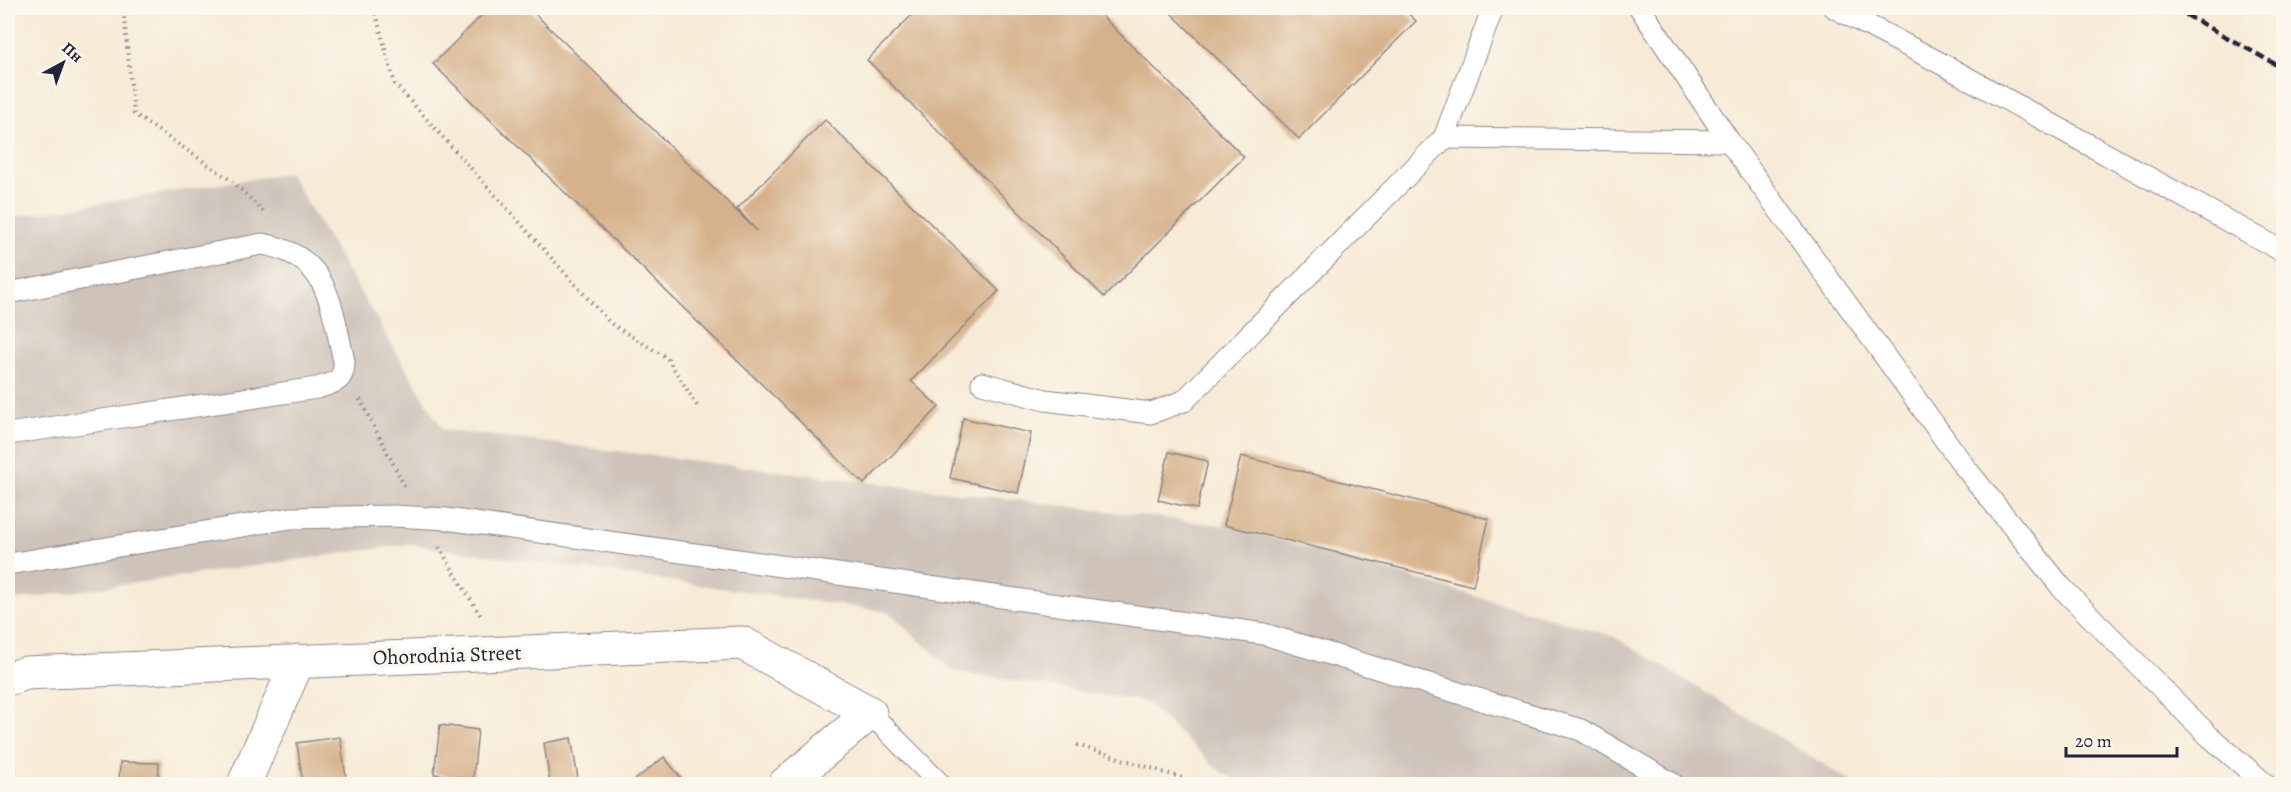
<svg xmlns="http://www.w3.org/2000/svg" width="2291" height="792" font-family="Alegreya,serif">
	<rect width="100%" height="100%" fill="#fbf7ec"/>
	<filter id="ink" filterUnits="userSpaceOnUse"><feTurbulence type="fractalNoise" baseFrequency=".0167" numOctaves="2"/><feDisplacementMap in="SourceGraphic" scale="12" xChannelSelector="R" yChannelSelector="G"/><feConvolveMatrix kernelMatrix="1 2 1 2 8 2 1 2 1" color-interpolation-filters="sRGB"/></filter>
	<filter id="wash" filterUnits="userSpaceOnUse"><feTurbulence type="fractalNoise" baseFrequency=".008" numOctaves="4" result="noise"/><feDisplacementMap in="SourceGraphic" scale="24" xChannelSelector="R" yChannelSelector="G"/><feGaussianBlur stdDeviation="1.35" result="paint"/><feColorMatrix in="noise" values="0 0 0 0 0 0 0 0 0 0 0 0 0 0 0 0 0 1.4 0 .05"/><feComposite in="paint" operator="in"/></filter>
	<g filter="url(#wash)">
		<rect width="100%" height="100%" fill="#f7ead6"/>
		<path fill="#cec2b9" d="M289 173 443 430 1236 527 1613 636 1856 784H1243L1222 773 1146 702 952 671 889 612 409 544 8 601V218Z"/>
		<g id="blocks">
			<g fill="#d6b28c">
				<path d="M489 8H529L757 231 737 209 825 120 999 291 911 381 939 407 864 484 433 64Z"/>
				<path d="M919 8H1094L1244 157 1104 297 867 60Z"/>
				<path d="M1166 8H1402L1416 21 1299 139Z"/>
				<path d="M963 418 1031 433 1018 493 950 478Z"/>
				<path d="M1169 452 1208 461 1197 509 1158 500Z"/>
				<path d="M1241 456 1489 519 1473 586 1224 525Z"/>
				<path d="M440 725 478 730 473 779 434 774Z"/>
				<path d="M340 737 347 784H303L297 743Z"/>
				<path d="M571 738 579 784H550L544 743Z"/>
				<path d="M664 757 686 784H630Z"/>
				<path d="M120 762 159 763 158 784H119Z"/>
				<rect x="8" y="766" width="5" height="18"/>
			</g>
		</g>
	</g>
	<g filter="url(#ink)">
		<use href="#blocks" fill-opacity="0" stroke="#8c8688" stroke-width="1.5"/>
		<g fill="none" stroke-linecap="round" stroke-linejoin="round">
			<defs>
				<g id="lane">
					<path d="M1493 8 1444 138 1729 141"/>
					<path d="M1640 8 1729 141 1964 466 2062 588 2209 736 2265 784"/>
					<path d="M1835 8 1942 64 2284 252"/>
					<path d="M8 293 262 244C329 255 331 305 344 361 345 381 334 383 317 388L8 434"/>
					<path d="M982 383 1045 400 1151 413 1184 401 1444 138"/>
					<path d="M8 564 291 518 394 516 446 519 1264 634 1581 730 1673 784"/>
					<path d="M870 713 940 784"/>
				</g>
				<g id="street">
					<path d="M8 679 26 673 742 643 870 713 785 784"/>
					<path d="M244 784 298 661"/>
				</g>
			</defs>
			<use href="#lane" stroke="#8c8688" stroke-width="23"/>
			<use href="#street" stroke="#8c8688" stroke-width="35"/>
			<g stroke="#8c8688" stroke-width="4" stroke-dasharray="1.5 4.5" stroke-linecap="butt">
				<path d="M117 8 124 16 134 114 232 181 266 214"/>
				<path d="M374 8 395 84 610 323 667 358 698 407"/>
				<path d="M360 399 406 489"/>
				<path d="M439 547 482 618"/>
				<path d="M1077 745 1202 784"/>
			</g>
			<use href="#lane" stroke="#fff" stroke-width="21"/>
			<use href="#street" stroke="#fff" stroke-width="33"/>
			<path stroke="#22223b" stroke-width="4.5" stroke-dasharray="9 4.5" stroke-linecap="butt" d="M2174 8 2284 69"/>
		</g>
	</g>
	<g text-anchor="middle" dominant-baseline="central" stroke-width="6" stroke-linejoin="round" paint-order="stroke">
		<g font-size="21" fill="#22223b" stroke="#fbf7ec">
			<text transform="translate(447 655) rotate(-2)">Ohorodnia Street</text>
		</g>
	</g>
	<rect width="2291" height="792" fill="none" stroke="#fbf7ec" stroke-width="30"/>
	<g transform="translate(63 63) rotate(41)" stroke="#fbf7ec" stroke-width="4.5" paint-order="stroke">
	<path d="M0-4.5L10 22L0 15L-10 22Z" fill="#22223b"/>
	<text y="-9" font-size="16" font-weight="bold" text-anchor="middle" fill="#22223b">Пн</text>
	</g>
	<path d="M2066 747v9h111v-9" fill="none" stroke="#22223b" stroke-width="3"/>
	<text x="2075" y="747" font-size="18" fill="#22223b" stroke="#fbf7ec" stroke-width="4.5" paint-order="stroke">20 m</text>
</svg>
